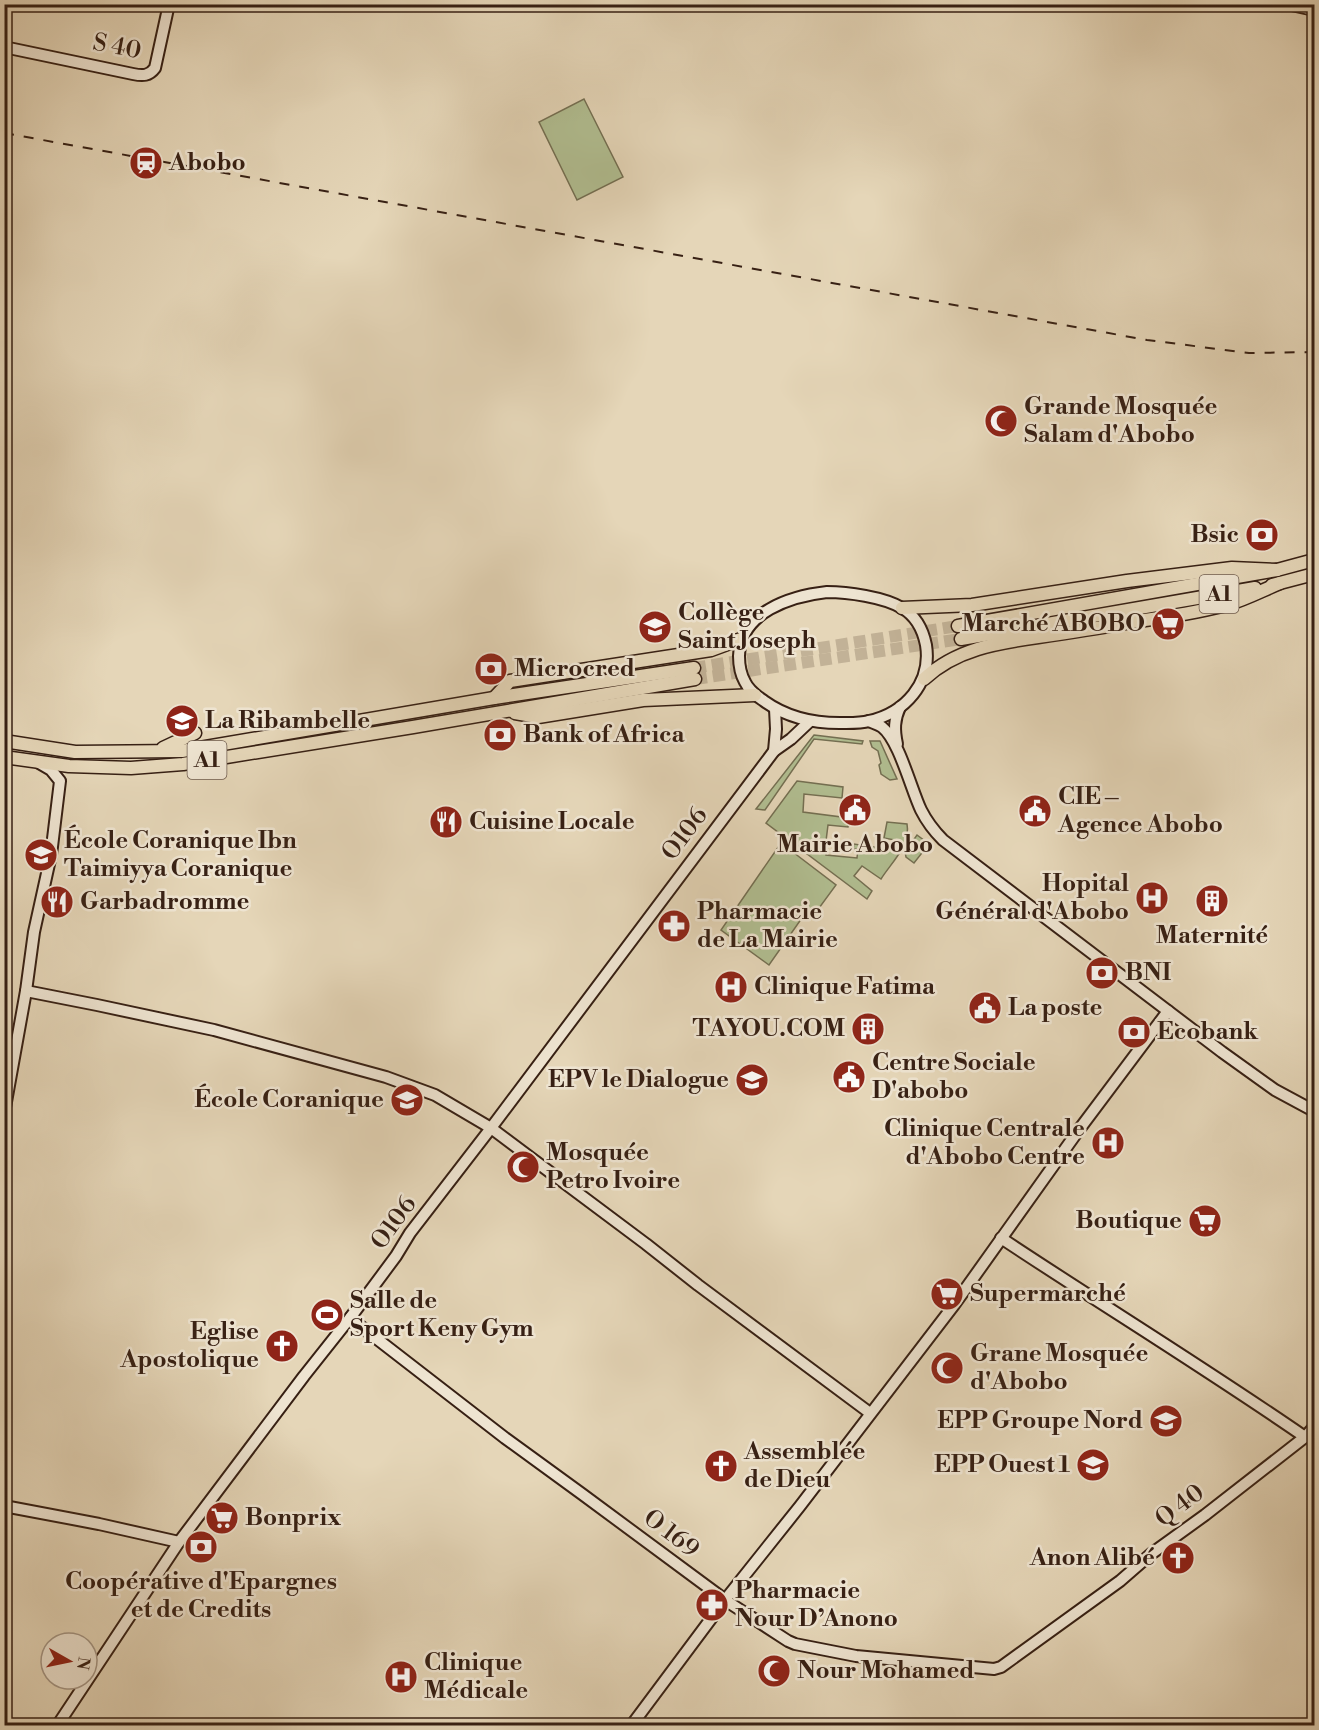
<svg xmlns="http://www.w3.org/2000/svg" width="1319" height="1730" font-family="'Libre Bodoni',serif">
	<rect width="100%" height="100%" fill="#e5d6b8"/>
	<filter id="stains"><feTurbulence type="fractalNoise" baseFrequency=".00333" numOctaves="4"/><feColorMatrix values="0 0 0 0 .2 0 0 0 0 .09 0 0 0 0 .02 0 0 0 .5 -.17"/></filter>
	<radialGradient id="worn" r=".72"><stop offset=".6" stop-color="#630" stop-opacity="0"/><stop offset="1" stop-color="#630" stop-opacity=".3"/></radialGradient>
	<g fill="#b1be91" stroke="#746f52" stroke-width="1.5">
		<path d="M584 99 623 177 577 200 539 122Z"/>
		<path d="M814 735 863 741 862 744 814 739 765 810 756 809Z"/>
		<path d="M870 741H880L897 779 890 780 881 774 879 765 881 763 878 751 872 747Z"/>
		<path d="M797 781 843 787 842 798 804 794 803 812 849 818 848 827 828 825 826 841 847 843V847L827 844 826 855 857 858 858 849H853L854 844 894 850 895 840 884 838 887 822 907 824C911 845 891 863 881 879L862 866 854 876 872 891 867 899 766 823Z"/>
		<path d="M917 835 929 844 914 863 906 857 905 852Z"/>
		<path d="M781 843 836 885 811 919 804 915 769 965 721 930Z"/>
	</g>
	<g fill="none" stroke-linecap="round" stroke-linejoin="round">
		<g stroke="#c2b297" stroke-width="12" stroke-dasharray="12 6" stroke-linecap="butt">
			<path d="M694 668 958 626"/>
			<path d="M695 679 961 639"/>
		</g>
		<defs>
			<g id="secondary">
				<path d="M1287 4 1314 10"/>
				<path d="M4 47 133 74C143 76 149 76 155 68L169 4"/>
				<path d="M827 592C847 592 884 597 902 608 916 616 923 630 926 645 932 683 905 713 869 721 862 723 853 723 846 723 816 724 789 719 764 701 757 696 749 691 745 682 741 675 739 664 739 656 740 612 791 596 827 592Z"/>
				<path d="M869 721C873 723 878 724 882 727 899 740 911 789 921 810 927 822 934 831 943 840L1222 1052 1275 1090 1314 1111"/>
				<path d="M897 744C894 730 894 720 900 707"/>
				<path d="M774 751 776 729 775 709"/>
				<path d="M26 991 97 1005 214 1030 386 1077 435 1095 491 1128 646 1244 698 1285 870 1413"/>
				<path d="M4 1113 26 991 34 932 51 855 60 781 51 770 39 763"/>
				<path d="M1001 1238C1102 1305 1205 1368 1305 1437"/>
				<path d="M350 1318 505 1438 582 1494 728 1602 788 1641 795 1644 856 1656 994 1669 1001 1667 1120 1581 1151 1554 1205 1515 1305 1437 1314 1427"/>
				<path d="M4 1506 99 1524 179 1542"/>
				<path d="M57 1726 179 1542 304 1376 350 1318 396 1256 410 1233 491 1128 774 751 791 739 809 722"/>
				<path d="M631 1726 725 1600 800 1506 954 1305 1078 1131 1168 1011"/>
			</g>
			<g id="primary">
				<path d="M1272 585 1314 574"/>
				<path d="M902 608 972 605 1127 581 1232 568 1277 570"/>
				<path d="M958 626 1277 570 1314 560"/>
				<path d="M961 639 1255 588"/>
				<path d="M924 679C956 649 997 643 1038 637 1066 633 1093 629 1120 624 1156 618 1194 614 1229 604 1246 599 1263 590 1280 583"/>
				<path d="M494 698 510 681 711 650 741 639"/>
				<path d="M515 713 538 717 643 700 755 695"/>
				<path d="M4 741 75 752 182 751 494 698 694 668"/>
				<path d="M163 748 195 733"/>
				<path d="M4 757 69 766 131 768 183 764 413 727 695 679"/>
			</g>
		</defs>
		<use href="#secondary" stroke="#372014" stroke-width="14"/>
		<use href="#primary" stroke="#372014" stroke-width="15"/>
		<use href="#secondary" stroke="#eee4d1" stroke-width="10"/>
		<use href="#primary" stroke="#e5d6b8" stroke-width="12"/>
		<path stroke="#372014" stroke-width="2" stroke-dasharray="10 10" stroke-linecap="butt" d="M4 133 1147 340 1249 353 1314 352"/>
	</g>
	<defs>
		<symbol id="station-disc" viewBox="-11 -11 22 22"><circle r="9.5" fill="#8f2418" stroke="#eee4d1"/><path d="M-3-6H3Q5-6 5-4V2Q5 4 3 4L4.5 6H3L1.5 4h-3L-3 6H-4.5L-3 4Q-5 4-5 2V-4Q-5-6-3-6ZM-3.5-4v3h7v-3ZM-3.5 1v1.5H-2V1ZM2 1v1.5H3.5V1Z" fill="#fff"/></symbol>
		<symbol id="mosque-disc" viewBox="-11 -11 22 22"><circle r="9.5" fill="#8f2418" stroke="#eee4d1"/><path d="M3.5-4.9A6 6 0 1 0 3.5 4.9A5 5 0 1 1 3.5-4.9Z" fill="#fff"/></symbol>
		<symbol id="bank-disc" viewBox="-11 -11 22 22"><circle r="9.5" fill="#8f2418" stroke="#eee4d1"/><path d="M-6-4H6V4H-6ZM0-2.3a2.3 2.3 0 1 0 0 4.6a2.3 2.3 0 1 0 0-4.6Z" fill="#fff"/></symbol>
		<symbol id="supermarket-disc" viewBox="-11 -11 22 22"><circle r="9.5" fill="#8f2418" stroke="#eee4d1"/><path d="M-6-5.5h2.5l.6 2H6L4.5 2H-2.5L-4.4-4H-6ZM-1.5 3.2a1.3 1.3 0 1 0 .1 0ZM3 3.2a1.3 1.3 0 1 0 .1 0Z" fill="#fff"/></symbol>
		<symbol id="school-disc" viewBox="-11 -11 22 22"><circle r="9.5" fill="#8f2418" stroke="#eee4d1"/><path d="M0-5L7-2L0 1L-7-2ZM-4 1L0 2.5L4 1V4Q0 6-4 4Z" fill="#fff"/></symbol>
		<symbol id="civic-disc" viewBox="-11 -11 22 22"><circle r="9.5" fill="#8f2418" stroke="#eee4d1"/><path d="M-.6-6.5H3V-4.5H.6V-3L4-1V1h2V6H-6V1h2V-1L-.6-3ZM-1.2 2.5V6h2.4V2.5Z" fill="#fff"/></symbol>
		<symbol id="restaurant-disc" viewBox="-11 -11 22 22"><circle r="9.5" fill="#8f2418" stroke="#eee4d1"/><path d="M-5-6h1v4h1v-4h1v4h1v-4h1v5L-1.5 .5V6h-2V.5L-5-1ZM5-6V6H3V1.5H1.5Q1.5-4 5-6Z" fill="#fff"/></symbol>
		<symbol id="hospital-disc" viewBox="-11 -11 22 22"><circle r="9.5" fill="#8f2418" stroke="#eee4d1"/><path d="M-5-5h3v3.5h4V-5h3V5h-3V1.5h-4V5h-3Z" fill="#fff"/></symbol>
		<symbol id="building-disc" viewBox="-11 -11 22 22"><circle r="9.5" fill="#8f2418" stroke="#eee4d1"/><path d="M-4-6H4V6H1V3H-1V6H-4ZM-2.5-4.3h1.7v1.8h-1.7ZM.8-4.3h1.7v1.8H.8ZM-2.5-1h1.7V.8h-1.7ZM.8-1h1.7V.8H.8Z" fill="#fff"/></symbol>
		<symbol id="pharmacy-disc" viewBox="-11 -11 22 22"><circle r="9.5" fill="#8f2418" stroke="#eee4d1"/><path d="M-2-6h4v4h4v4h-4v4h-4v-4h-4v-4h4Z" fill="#fff"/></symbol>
		<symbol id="stadium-disc" viewBox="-11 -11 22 22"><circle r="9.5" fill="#8f2418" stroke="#eee4d1"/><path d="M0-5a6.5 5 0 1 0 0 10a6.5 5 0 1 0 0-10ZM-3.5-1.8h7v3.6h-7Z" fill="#fff"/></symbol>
		<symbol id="church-disc" viewBox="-11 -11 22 22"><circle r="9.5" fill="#8f2418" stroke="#eee4d1"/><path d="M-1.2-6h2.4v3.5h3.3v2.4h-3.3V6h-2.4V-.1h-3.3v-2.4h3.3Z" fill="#fff"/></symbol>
	</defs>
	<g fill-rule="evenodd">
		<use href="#station-disc" x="127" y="144" width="38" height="38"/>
		<use href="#mosque-disc" x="982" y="402" width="38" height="38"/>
		<use href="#bank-disc" x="1243" y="516" width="38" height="38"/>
		<use href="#supermarket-disc" x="1149" y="605" width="38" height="38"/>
		<use href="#school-disc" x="636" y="608" width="38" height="38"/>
		<use href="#bank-disc" x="472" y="650" width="38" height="38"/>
		<use href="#school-disc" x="163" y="702" width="38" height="38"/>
		<use href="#bank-disc" x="481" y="716" width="38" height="38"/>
		<use href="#civic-disc" x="836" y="791" width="38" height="38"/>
		<use href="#civic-disc" x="1016" y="792" width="38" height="38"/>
		<use href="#restaurant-disc" x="427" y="803" width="38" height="38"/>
		<use href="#school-disc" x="22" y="836" width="38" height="38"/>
		<use href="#hospital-disc" x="1133" y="879" width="38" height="38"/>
		<use href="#building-disc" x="1193" y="882" width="38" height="38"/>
		<use href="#restaurant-disc" x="38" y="883" width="38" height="38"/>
		<use href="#pharmacy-disc" x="655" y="907" width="38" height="38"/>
		<use href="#bank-disc" x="1083" y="954" width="38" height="38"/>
		<use href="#hospital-disc" x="712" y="968" width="38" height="38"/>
		<use href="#civic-disc" x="966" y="989" width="38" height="38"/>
		<use href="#building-disc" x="849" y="1010" width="38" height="38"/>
		<use href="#bank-disc" x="1115" y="1013" width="38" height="38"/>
		<use href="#civic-disc" x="830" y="1058" width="38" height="38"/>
		<use href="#school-disc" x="733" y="1061" width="38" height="38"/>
		<use href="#school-disc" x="388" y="1081" width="38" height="38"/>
		<use href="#hospital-disc" x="1089" y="1124" width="38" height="38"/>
		<use href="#mosque-disc" x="504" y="1148" width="38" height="38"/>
		<use href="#supermarket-disc" x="1186" y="1202" width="38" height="38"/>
		<use href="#supermarket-disc" x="928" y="1275" width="38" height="38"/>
		<use href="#stadium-disc" x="308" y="1296" width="38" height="38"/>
		<use href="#church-disc" x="263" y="1327" width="38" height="38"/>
		<use href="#mosque-disc" x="928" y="1349" width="38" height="38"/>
		<use href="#school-disc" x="1147" y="1402" width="38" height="38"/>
		<use href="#school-disc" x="1074" y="1446" width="38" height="38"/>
		<use href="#church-disc" x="702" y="1447" width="38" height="38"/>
		<use href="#supermarket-disc" x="203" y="1499" width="38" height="38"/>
		<use href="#bank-disc" x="182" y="1528" width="38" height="38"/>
		<use href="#church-disc" x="1159" y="1539" width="38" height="38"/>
		<use href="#pharmacy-disc" x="693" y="1586" width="38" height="38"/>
		<use href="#mosque-disc" x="755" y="1652" width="38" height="38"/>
		<use href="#hospital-disc" x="382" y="1658" width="38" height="38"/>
	</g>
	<g text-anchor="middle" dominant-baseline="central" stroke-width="5" stroke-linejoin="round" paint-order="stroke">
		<g fill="#eee4d1" stroke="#6e5b4d" stroke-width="1.5">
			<rect x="1199.5" y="575" width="39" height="38" rx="4.5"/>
			<rect x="187.5" y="741" width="39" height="38" rx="4.5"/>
		</g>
		<g font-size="22" font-weight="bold" fill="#372014">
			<text x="1219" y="594">A1</text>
			<text x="207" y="760">A1</text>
		</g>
		<g font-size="24" fill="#372014" stroke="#eee4d1">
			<text transform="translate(117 47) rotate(11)">S 40</text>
			<text transform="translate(685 834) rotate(-53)">O106</text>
			<text transform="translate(394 1223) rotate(-54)">O106</text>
			<text transform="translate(1180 1506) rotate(-37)">Q 40</text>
			<text transform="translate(671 1534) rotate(37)">O 169</text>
		</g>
		<g font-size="24" font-weight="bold" fill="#372014" stroke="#eee4d1" text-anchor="start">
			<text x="169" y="163">Abobo</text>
			<text x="1024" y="407">Grande Mosquée<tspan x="1024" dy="28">Salam d'Abobo</tspan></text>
			<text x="1239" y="535" text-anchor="end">Bsic</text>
			<text x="678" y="613">Collège<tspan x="678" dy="28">Saint Joseph</tspan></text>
			<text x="1145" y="624" text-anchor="end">Marché ABOBO</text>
			<text x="514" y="669">Microcred</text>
			<text x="205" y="721">La Ribambelle</text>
			<text x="523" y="735">Bank of Africa</text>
			<text x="1058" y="797">CIE –<tspan x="1058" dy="28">Agence Abobo</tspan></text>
			<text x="469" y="822">Cuisine Locale</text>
			<text x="64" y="841">École Coranique Ibn<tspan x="64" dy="28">Taimiyya Coranique</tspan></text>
			<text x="855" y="845" text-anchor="middle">Mairie Abobo</text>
			<text x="1129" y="884" text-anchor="end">Hopital<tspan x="1129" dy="28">Général d'Abobo</tspan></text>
			<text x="80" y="902">Garbadromme</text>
			<text x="697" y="912">Pharmacie<tspan x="697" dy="28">de La Mairie</tspan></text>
			<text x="1212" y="936" text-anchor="middle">Maternité</text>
			<text x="1125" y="973">BNI</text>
			<text x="754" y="987">Clinique Fatima</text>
			<text x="1008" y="1008">La poste</text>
			<text x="845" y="1029" text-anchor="end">TAYOU.COM</text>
			<text x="1157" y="1032">Ecobank</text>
			<text x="872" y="1063">Centre Sociale<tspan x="872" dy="28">D'abobo</tspan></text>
			<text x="729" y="1080" text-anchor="end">EPV le Dialogue</text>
			<text x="384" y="1100" text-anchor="end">École Coranique</text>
			<text x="1085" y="1129" text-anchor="end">Clinique Centrale<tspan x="1085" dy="28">d'Abobo Centre</tspan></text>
			<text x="546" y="1153">Mosquée<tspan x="546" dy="28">Petro Ivoire</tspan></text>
			<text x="1182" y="1221" text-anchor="end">Boutique</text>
			<text x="970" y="1294">Supermarché</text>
			<text x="350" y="1301">Salle de<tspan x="350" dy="28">Sport Keny Gym</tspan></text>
			<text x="259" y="1332" text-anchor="end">Eglise<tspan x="259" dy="28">Apostolique</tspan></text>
			<text x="970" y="1354">Grane Mosquée<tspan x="970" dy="28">d'Abobo</tspan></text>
			<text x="1143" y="1421" text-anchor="end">EPP Groupe Nord</text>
			<text x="744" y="1452">Assemblée<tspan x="744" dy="28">de Dieu</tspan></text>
			<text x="1070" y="1465" text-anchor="end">EPP Ouest 1</text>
			<text x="245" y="1518">Bonprix</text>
			<text x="1155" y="1558" text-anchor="end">Anon Alibé</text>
			<text x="201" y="1582" text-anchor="middle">Coopérative d'Epargnes<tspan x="201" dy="28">et de Credits</tspan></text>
			<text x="735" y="1591">Pharmacie<tspan x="735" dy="28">Nour D’Anono</tspan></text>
			<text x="424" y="1663">Clinique<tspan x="424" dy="28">Médicale</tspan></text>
			<text x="797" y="1671">Nour Mohamed</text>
		</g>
	</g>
	<rect width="1319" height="1730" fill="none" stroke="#e5d6b8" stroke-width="24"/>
	<rect x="6" y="6" width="1307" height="1718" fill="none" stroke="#372014" stroke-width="3"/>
	<rect x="12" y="12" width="1295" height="1706" fill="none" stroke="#372014" stroke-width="1.5"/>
	<g transform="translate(69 1661) rotate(99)"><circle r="28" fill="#eee4d1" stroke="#a59685" stroke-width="1.5"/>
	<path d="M0-4.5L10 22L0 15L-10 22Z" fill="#8f2418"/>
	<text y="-9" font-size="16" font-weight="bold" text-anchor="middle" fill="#372014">N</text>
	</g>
	<rect width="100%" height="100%" filter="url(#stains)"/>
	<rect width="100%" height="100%" fill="url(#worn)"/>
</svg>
